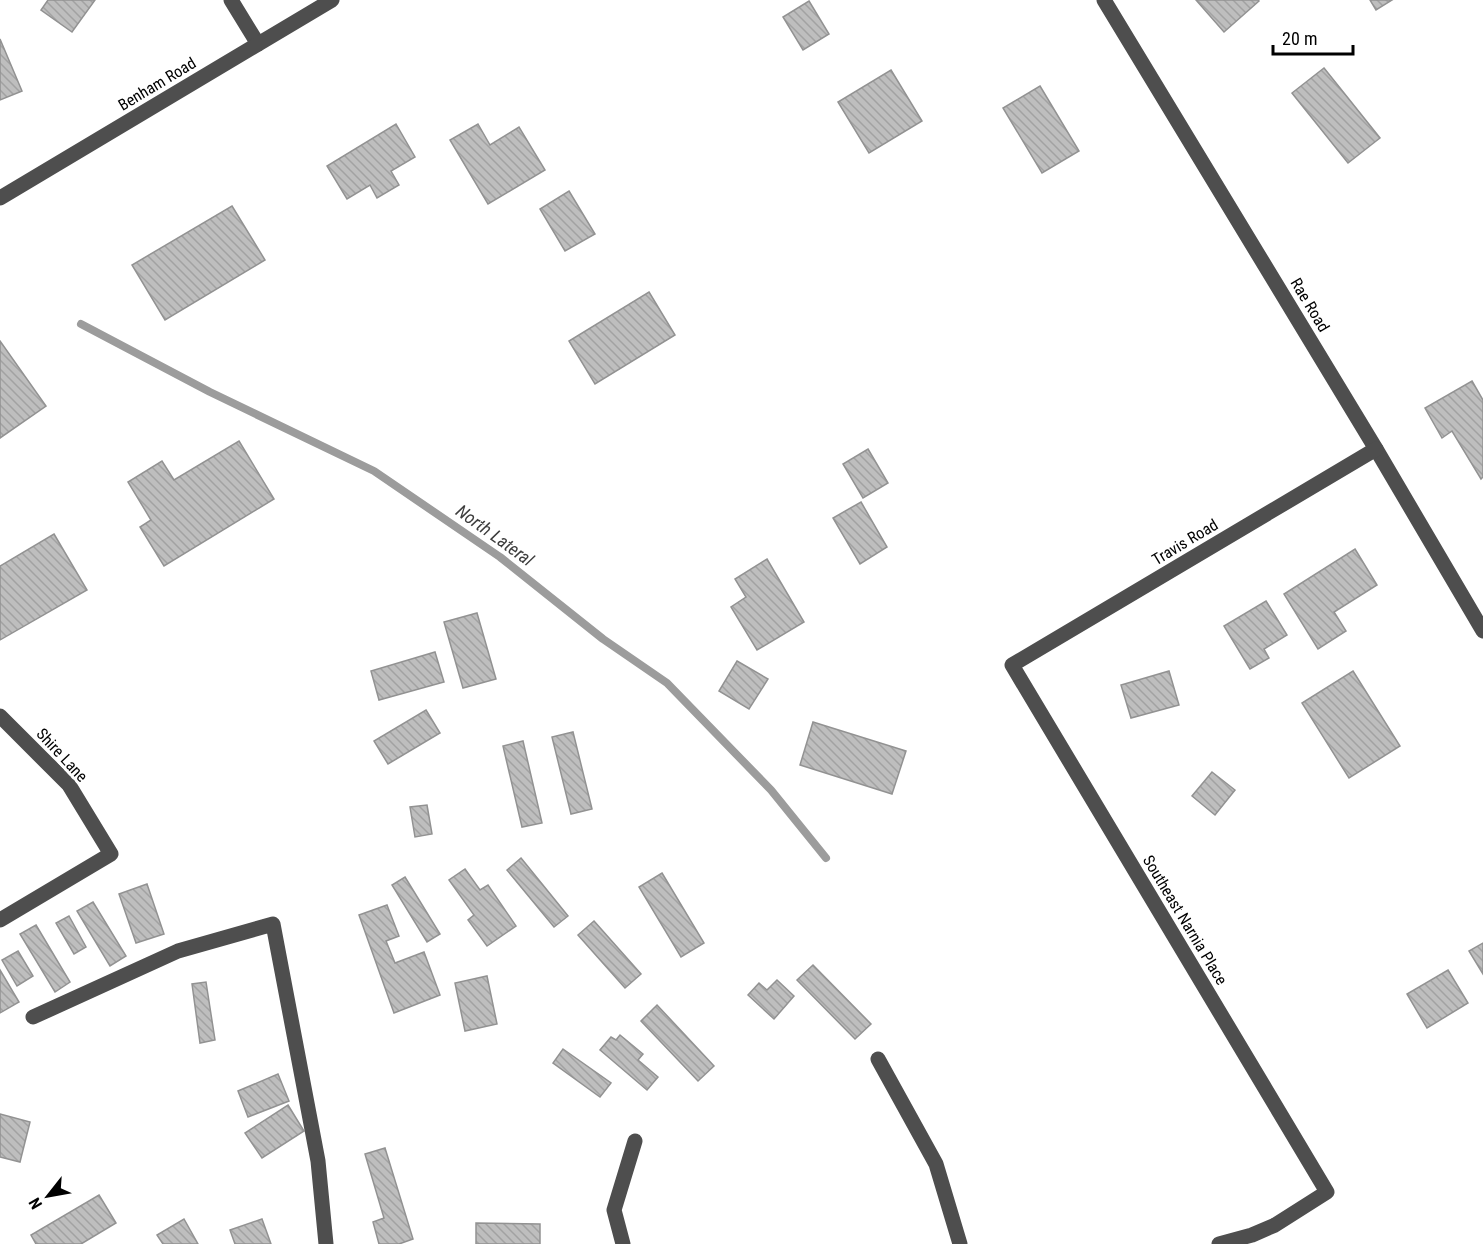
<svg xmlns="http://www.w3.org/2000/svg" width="1483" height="1244" font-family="'Roboto Condensed',sans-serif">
	<defs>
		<pattern id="building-back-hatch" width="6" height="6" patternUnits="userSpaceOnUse" patternTransform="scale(1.5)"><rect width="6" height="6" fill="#bebebe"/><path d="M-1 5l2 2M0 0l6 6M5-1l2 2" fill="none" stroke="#a2a2a2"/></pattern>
	</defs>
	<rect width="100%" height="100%" fill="#fff"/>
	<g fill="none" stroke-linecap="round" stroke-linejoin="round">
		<path stroke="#9c9c9c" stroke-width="8" d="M81 324 210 392 374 471 500 557 603 639 667 683 771 790 826 858"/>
	</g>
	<g fill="url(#building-back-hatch)" stroke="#929292" stroke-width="1.5">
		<path d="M48 0H95L72 32 41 10Z"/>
		<path d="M1196 0H1258L1259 1 1224 32Z"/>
		<path d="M1370 0H1392L1376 10Z"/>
		<path d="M809 1 829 34 803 50 783 17Z"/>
		<path d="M0 39 22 91 0 100Z"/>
		<path d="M1324 68 1380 138 1348 163 1292 93Z"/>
		<path d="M891 70 922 121 869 153 838 102Z"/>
		<path d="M1040 86 1079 151 1042 173 1003 108Z"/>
		<path d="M396 124 415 157 391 171 399 185 377 198 370 185 347 199 327 166Z"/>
		<path d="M478 124 490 145 519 127 545 170 488 204 450 140Z"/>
		<path d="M569 191 595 234 565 251 540 209Z"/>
		<path d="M232 206 265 260 165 320 132 265Z"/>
		<path d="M649 292 675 335 595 384 569 341Z"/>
		<path d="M0 341 46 406 0 438Z"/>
		<path d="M1472 381 1483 400V477L1481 479 1452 431 1442 438 1425 408Z"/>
		<path d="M239 441 274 499 164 566 140 527 151 520 128 482 162 461 174 480Z"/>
		<path d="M868 449 888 483 863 498 843 464Z"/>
		<path d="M861 502 887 547 860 564 833 518Z"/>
		<path d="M54 534 87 590 0 640V566Z"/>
		<path d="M1355 549 1377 585 1334 612 1346 631 1318 649 1284 594Z"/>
		<path d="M767 559 804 622 757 650 731 607 746 597 735 579Z"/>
		<path d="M1266 601 1287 635 1264 649 1269 658 1250 669 1224 626Z"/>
		<path d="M477 613 496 679 463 688 444 622Z"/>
		<path d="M435 652 444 682 379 700 371 671Z"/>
		<path d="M737 661 768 679 749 709 719 691Z"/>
		<path d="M1169 671 1179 705 1131 718 1121 685Z"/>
		<path d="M1353 671 1400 746 1349 778 1302 703Z"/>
		<path d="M426 710 440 733 388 764 374 741Z"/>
		<path d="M813 722 906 751 892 794 800 765Z"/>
		<path d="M573 732 592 809 571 814 552 737Z"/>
		<path d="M523 741 542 823 522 827 503 746Z"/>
		<path d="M1212 772 1235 790 1215 815 1192 796Z"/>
		<path d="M427 805 432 834 415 837 410 807Z"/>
		<path d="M521 858 568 916 554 927 507 870Z"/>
		<path d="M465 869 480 890 488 885 516 926 487 946 468 920 474 915 449 880Z"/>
		<path d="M662 873 704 943 681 957 639 887Z"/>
		<path d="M405 877 440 934 427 942 392 885Z"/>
		<path d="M147 884 164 934 136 943 119 894Z"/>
		<path d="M93 902 126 956 110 966 77 911Z"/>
		<path d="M387 905 399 936 386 941 395 963 424 952 440 995 394 1013 359 915Z"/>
		<path d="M69 916 86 947 74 954 56 923Z"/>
		<path d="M594 921 641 974 625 988 578 935Z"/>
		<path d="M36 925 70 982 55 992 20 934Z"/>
		<path d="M1483 943V974L1469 951Z"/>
		<path d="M18 951 33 976 17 986 2 960Z"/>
		<path d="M813 965 871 1024 855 1039 797 980Z"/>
		<path d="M0 970 19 1002 0 1013Z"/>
		<path d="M1448 970 1468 1003 1427 1028 1407 994Z"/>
		<path d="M487 976 497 1024 465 1031 455 983Z"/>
		<path d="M777 980 794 996 774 1019 748 995 759 983 767 990Z"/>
		<path d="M206 982 215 1040 200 1043 192 984Z"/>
		<path d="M657 1005 714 1066 698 1081 641 1021Z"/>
		<path d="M620 1035 643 1054 638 1060 658 1077 647 1090 600 1050 611 1037 616 1040Z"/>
		<path d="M563 1049 611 1083 600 1097 553 1063Z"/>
		<path d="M278 1074 289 1101 248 1117 238 1091Z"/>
		<path d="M288 1105 304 1131 262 1158 245 1133Z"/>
		<path d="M0 1114 30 1122 20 1162 0 1157Z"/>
		<path d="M385 1148 413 1239 399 1244H379L373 1222 384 1218 365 1154Z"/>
		<path d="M99 1195 116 1223 81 1244H36L31 1235Z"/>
		<path d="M184 1219 198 1244H163L157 1235Z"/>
		<path d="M262 1219 271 1244H235L230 1230Z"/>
		<path d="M476 1223 540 1224V1244H476Z"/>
	</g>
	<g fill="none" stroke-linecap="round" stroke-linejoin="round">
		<g stroke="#4e4e4e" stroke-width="15">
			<path d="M231 0 258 44"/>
			<path d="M1104 0 1376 449 1483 631"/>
			<path d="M0 198 332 0"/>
			<path d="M0 716 69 785 111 854 0 920"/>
			<path d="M33 1017 178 951 273 924 318 1161 326 1244"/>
			<path d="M878 1059 936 1164 960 1244"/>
			<path d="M623 1244 614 1210 635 1141"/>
			<path d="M1219 1244 1252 1235 1275 1225 1327 1192 1012 665 1376 449"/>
		</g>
	</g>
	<g text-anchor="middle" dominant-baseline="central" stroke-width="6" stroke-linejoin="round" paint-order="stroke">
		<g font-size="16" fill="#000" stroke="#fff">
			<text transform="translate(157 84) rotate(-31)">Benham Road</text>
			<text transform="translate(1310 305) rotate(59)">Rae Road</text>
			<text transform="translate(1185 542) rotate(-31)">Travis Road</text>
			<text transform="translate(62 755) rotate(47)">Shire Lane</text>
			<text transform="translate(1185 920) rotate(59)">Southeast Narnia Place</text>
		</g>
		<g font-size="18" font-style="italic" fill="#3d3d3d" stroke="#fff">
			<text transform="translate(495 535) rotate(36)">North Lateral</text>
		</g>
	</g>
	<g transform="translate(48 1196) rotate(239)" stroke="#ffffff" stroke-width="4.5" paint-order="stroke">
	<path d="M0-4.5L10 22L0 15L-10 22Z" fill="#000000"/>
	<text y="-9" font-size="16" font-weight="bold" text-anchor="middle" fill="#000000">N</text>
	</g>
	<path d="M1273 45v9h80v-9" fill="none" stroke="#000000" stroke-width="3"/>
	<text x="1282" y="45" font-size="18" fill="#000000" stroke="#ffffff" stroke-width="4.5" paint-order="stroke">20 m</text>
</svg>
